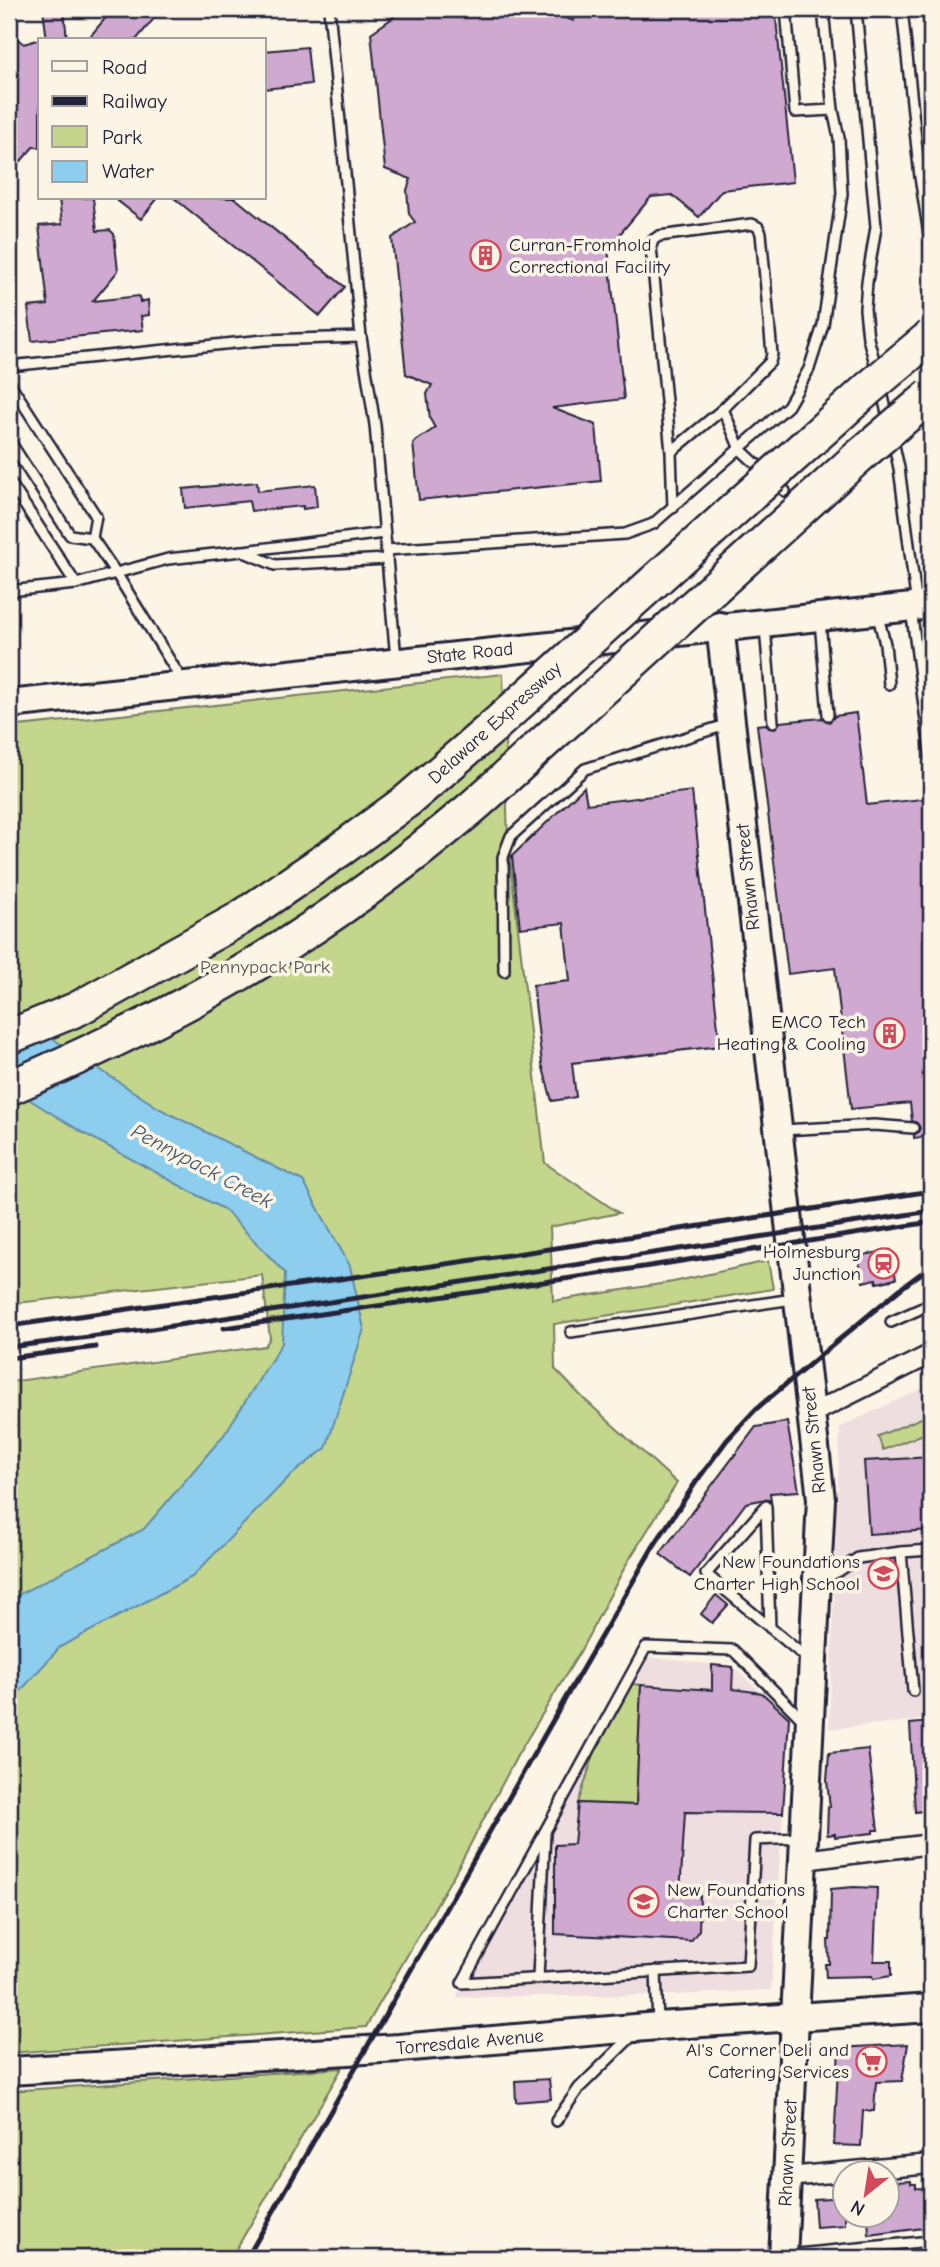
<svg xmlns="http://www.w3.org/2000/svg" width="940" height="2267" font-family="'Comic Neue',sans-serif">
	<rect width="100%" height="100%" fill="#fcf5e5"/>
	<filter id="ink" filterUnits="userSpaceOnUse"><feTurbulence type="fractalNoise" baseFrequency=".0143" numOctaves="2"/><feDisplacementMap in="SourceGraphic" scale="14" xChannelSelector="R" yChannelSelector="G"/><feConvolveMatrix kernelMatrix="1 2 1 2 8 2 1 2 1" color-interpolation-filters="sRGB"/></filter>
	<g filter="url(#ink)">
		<g fill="#efdedf">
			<path d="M931 1384V1719L829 1729 840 1427Z"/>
			<path d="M649 1657 734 1667 789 1718 771 1990 677 1995 456 1997Z"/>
		</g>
		<g fill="#c4d68b" stroke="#737c63" stroke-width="2">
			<path d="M503 674 508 841 545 1163 619 1213 550 1227 553 1301 673 1282 768 1261 773 1289 554 1324 555 1369 583 1398 677 1483 627 1563 581 1650 517 1756 461 1862 366 2027 9 2053V1382L265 1346 270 1338 262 1275 9 1304V727Z"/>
			<path d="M931 1414V1431L883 1450 878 1436Z"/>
			<path d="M624 1683 641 1685 636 1805 578 1803 608 1712Z"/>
			<path d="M342 2068 231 2258H9V2091Z"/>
		</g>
		<path fill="#8dcdee" stroke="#6289a6" stroke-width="2" d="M9 1010 160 1109 303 1181 350 1266 364 1329 326 1448 290 1476 192 1577 60 1647 15 1697 9 1711 10 1599 144 1529 224 1435 282 1343 285 1273 225 1210 85 1134 9 1087Z"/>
		<g fill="#d0a9d1" stroke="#22223b" stroke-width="2">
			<path d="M43 9H64L67 40H47Z"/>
			<path d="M113 9H162L136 40H87Z"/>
			<path d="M388 9H540L574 21 573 9H775L793 182 722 190 699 217 672 195 651 197 608 248 624 399 552 408 596 425 601 481 419 500 413 443 435 428 430 419 427 394 432 385 406 374 392 238 415 222 409 214 407 190 411 179 385 169 371 33 394 17Z"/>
			<path d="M9 32 24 44 40 39V148L34 146 9 175Z"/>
			<path d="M307 47 311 84 264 89V51Z"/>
			<path d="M59 198H93L97 231 110 230 114 234 118 271 93 301 139 296 140 302 148 300 149 315 141 316 143 330 32 341 28 307 48 305 39 226 62 224Z"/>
			<path d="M114 198H158L141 219Z"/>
			<path d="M174 198H235L345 287 320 316Z"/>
			<path d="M257 482 258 491 315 485 317 507 303 509V506L251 511 249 501 185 508 183 489Z"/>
			<path d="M856 713 867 805 931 798V1136L914 1138V1135L918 1132 920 1128 917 1123 912 1121 910 1103 851 1109 835 968 788 974 757 725 766 724 769 728 774 729 780 722 822 718 829 722 835 716Z"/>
			<path d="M584 787 587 804 692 791 720 1046 572 1063 576 1097 552 1101 542 1064 533 985 570 981 564 923 520 928 512 856Z"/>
			<path d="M891 1250 896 1279 877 1283 876 1279 863 1282 858 1256Z"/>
			<path d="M787 1422 799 1491 770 1493 771 1501 766 1499 746 1503 690 1577 660 1554 756 1427Z"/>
			<path d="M931 1457V1530L869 1534 864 1461Z"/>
			<path d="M716 1595 728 1605 712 1623 701 1614Z"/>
			<path d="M712 1665 733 1667 732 1689 762 1693 789 1718 783 1813 685 1812 680 1894 700 1896 699 1930 691 1941 555 1934V1845L574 1844 578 1803 636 1805 641 1685 712 1690Z"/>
			<path d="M931 1722V1810L915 1812 910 1724Z"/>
			<path d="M868 1749 878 1830H873V1833L835 1837V1834L827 1835 828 1807H830L827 1781 829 1753Z"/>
			<path d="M854 1887 877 1888 874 1961H891V1976L873 1979 872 1976 826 1977 825 1964H829L828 1940H830L831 1889Z"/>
			<path d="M908 2044 902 2081 876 2082 874 2111H863L861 2146 834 2145 839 2048Z"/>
			<path d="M549 2079 551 2099 516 2102 515 2081Z"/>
			<path d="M911 2181V2184H916V2188L931 2189V2227L869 2235 868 2215H887V2186L894 2185V2182Z"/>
			<path d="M845 2197V2225L816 2227 814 2199Z"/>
		</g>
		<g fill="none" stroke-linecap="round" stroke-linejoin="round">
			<defs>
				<g id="lane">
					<path d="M329 9 361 337 375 425 396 659"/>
					<path d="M786 9 795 112 833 110"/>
					<path d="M856 9 876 227 867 282 865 309 868 338 877 371"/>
					<path d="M902 9 920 177 931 247"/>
					<path d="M9 366 264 340 361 337"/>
					<path d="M9 382 96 516 92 538 116 573 76 584 9 591"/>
					<path d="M881 388 889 422"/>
					<path d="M723 409 740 449 785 491"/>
					<path d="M892 436 899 468 917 606"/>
					<path d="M9 440 70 535 92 538"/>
					<path d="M671 452 723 409 770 362 772 354 761 233 758 227 752 224 659 236 653 240 651 247 671 452 673 508"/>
					<path d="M9 481 76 584"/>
					<path d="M386 550 625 534 653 524 788 406 809 369 823 325 842 194 839 138 833 110 823 9"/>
					<path d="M244 551 384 533"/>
					<path d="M911 609 931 758"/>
					<path d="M877 612 885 644 889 684"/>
					<path d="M820 621 828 715"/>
					<path d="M765 627 773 722"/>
					<path d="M183 682 116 573 168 559 242 551 275 565 387 559"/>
					<path d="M504 971 503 857 511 836 585 769 729 724"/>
					<path d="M782 1130 874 1125 913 1128"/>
					<path d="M891 1322 931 1304"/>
					<path d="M571 1332 793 1299"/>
					<path d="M821 1580 839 1571 858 1558 901 1552"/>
					<path d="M770 1628 766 1506 706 1574 809 1660"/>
					<path d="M913 1691 901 1552 931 1550"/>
					<path d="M800 1838 755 1840 748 1966 462 1983 646 1647 733 1650 805 1722"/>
					<path d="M656 1971 658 2025"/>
					<path d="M538 1978 545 1833"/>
					<path d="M556 2121 579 2088 634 2034"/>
					<path d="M787 2255 931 2241"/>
				</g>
				<g id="street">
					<path d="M813 1413 931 1354"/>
					<path d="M804 1860 931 1844"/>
					<path d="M787 2177 931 2164"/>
				</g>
				<g id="secondary">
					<path d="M720 626 821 1499 783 2258"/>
					<path d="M9 704 931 605"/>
					<path d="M9 2071 399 2048 658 2026 931 2008"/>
				</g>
				<g id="highway">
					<path d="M9 1037 77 1009 239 919 344 847 408 800 494 726"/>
					<path d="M9 1088C95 1051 179 1011 259 962 332 917 404 865 469 810 504 780 537 748 571 718"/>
				</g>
			</defs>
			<use href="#lane" stroke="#22223b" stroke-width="14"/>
			<use href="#street" stroke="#22223b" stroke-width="23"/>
			<use href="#secondary" stroke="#22223b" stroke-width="32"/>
			<use href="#highway" stroke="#22223b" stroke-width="38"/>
			<use href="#lane" stroke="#fcf5e5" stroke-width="9"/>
			<use href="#street" stroke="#fcf5e5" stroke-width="18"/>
			<use href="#secondary" stroke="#fcf5e5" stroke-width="26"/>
			<use href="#highway" stroke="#fcf5e5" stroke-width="33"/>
			<g stroke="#22223b" stroke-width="5">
				<path d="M9 1326 516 1254 931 1191"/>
				<path d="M224 1328 592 1275 931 1222"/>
				<path d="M9 1347 145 1330 931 1211"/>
				<path d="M9 1358 96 1347"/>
				<path d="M247 2258 577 1678 653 1547 696 1482 727 1440 756 1409 900 1289 931 1266"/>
			</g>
			<defs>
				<g id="highway-bridge">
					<path d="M571 718 857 458 931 395"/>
					<path d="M494 726 869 388 931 336"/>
				</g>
			</defs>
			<use href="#highway-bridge" stroke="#22223b" stroke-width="38" stroke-linecap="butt"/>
			<use href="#highway-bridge" stroke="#fcf5e5" stroke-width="33"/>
		</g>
	</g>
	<defs>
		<symbol id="building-ring" viewBox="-11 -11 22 22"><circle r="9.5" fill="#fcf5e5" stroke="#d1495b" stroke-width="1.5"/><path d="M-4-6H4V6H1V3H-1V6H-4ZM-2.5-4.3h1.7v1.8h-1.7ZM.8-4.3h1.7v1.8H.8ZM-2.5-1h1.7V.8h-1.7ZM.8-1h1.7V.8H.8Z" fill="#d1495b"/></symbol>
		<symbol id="station-ring" viewBox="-11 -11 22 22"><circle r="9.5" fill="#fcf5e5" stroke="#d1495b" stroke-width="1.5"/><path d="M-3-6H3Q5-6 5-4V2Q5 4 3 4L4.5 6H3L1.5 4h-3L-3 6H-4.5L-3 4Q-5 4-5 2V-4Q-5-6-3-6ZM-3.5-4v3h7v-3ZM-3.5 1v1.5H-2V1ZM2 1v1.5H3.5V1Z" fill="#d1495b"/></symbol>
		<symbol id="school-ring" viewBox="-11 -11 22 22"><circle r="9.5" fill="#fcf5e5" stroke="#d1495b" stroke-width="1.5"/><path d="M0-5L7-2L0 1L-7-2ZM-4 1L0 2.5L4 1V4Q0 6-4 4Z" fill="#d1495b"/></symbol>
		<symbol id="supermarket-ring" viewBox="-11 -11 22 22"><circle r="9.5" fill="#fcf5e5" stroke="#d1495b" stroke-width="1.5"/><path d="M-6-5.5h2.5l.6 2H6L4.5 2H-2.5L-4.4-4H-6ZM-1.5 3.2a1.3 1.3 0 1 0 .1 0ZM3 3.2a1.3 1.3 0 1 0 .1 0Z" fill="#d1495b"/></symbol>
	</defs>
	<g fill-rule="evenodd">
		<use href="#building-ring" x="468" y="238" width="35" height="35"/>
		<use href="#building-ring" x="872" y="1016" width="35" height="35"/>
		<use href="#station-ring" x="866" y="1246" width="35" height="35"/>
		<use href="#school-ring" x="866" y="1556" width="35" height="35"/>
		<use href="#school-ring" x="626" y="1884" width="35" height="35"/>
		<use href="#supermarket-ring" x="854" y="2044" width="35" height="35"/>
	</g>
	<g text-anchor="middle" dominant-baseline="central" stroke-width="7" stroke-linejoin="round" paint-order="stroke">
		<g font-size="19" fill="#22223b" stroke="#fcf5e5" text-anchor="end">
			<text x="509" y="245" text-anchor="start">Curran-Fromhold<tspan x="509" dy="22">Correctional Facility</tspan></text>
			<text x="866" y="1022">EMCO Tech<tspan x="866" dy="22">Heating &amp; Cooling</tspan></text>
			<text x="861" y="1252">Holmesburg<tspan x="861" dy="22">Junction</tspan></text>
			<text x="860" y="1562">New Foundations<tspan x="860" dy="22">Charter High School</tspan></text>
			<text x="667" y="1890" text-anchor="start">New Foundations<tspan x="667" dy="22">Charter School</tspan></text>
			<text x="849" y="2050">Al's Corner Deli and<tspan x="849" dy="22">Catering Services</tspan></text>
		</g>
		<g font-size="19" fill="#22223b" stroke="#fcf5e5">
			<text transform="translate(470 653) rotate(-6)">State Road</text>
			<text transform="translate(495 723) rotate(-42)">Delaware Expressway</text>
			<text transform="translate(748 877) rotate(-96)">Rhawn Street</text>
			<text transform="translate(814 1440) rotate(-96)">Rhawn Street</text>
			<text transform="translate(470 2042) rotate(-5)">Torresdale Avenue</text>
			<text transform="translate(788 2153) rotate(-87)">Rhawn Street</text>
		</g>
		<g font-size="19" fill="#535853" stroke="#fcf5e5">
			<text x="265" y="967">Pennypack Park</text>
		</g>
		<g font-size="21" font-style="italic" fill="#425571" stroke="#fcf5e5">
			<text transform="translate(202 1166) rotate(28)">Pennypack Creek</text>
		</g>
	</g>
	<rect width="940" height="2267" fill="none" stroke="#fcf5e5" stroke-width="35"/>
	<rect x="18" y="18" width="905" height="2232" fill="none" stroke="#22223b" stroke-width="2.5" filter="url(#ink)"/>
	<rect x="38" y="38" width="228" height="161" fill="#fcf5e5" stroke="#a5a1a1" stroke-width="2"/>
	<rect x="52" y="61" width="35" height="10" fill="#fcf5e5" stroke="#a5a1a1" stroke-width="2"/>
	<text x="102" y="74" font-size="21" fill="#22223b">Road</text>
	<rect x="52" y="96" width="35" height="10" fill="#22223b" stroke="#a5a1a1" stroke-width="2"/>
	<text x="102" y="108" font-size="21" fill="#22223b">Railway</text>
	<rect x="52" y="126" width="35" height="21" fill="#c4d68b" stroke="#a5a1a1" stroke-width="2"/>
	<text x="102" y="144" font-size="21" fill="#22223b">Park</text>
	<rect x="52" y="161" width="35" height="21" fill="#8dcdee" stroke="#a5a1a1" stroke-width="2"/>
	<text x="102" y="178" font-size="21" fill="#22223b">Water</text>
	<g transform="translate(866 2194) rotate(210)"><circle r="33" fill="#fcf5e5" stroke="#a5a1a1" stroke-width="2"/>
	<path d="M0-5L12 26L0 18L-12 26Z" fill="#d1495b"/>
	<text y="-10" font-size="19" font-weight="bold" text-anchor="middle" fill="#22223b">N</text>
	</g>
</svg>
